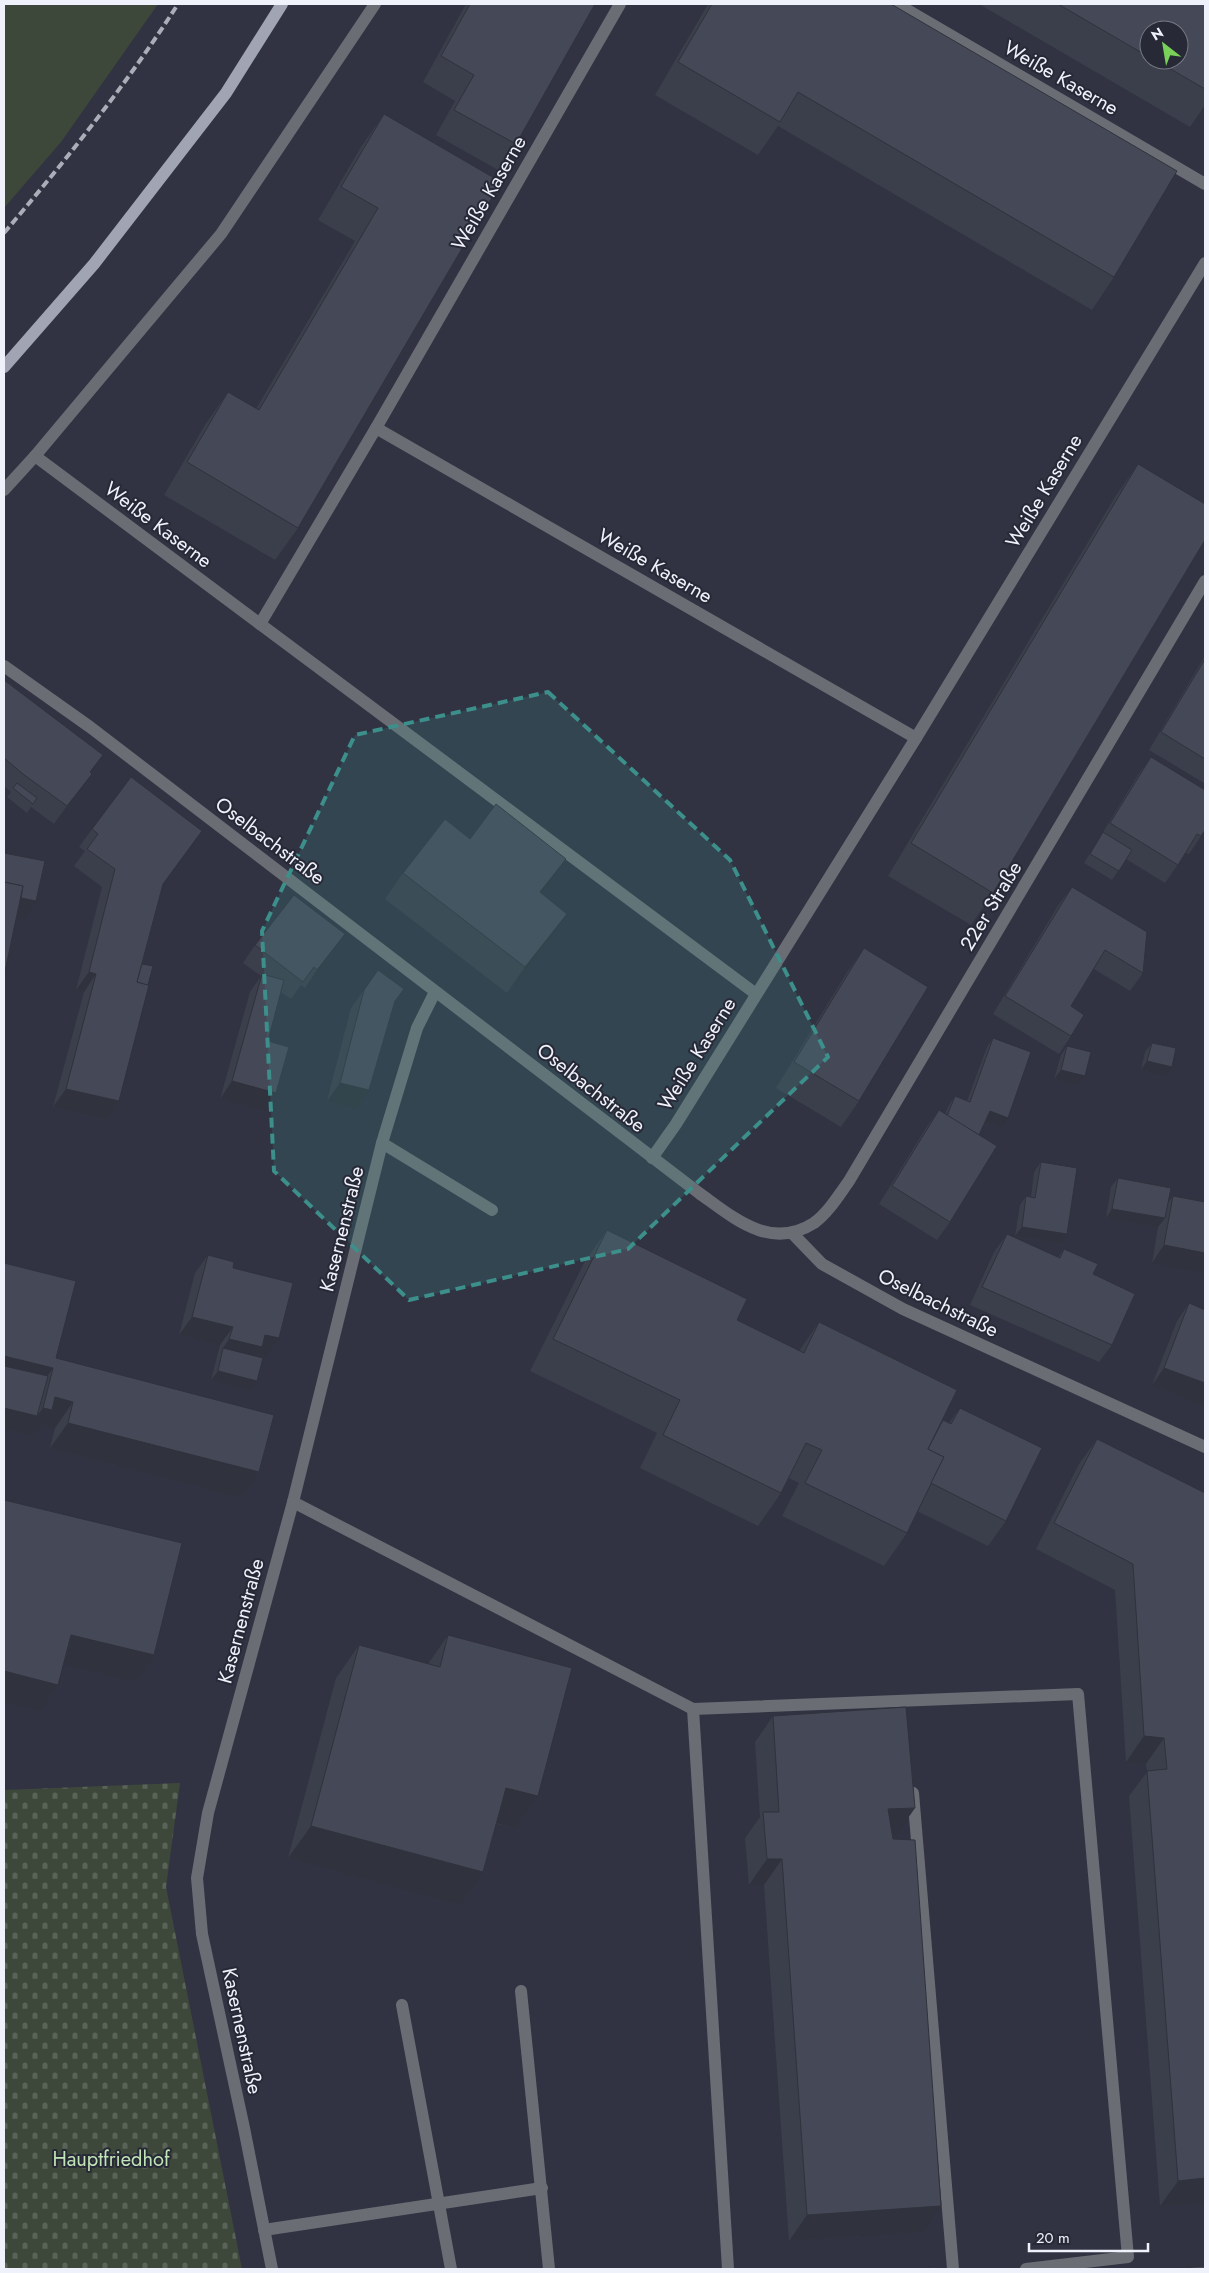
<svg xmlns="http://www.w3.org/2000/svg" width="1209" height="2273" font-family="Jost,sans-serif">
	<defs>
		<pattern id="cemetery-stones" width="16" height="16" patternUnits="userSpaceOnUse" patternTransform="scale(1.25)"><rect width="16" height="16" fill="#3d483a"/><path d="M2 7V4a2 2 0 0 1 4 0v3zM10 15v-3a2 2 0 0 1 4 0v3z" fill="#596357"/></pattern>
	</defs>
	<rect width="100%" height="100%" fill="#313342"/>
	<path fill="#3d483a" d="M4 4H158L61 142 4 208Z"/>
	<path fill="url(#cemetery-stones)" d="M180 1783 166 1887 242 2269H4V1790Z"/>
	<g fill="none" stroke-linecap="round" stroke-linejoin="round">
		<g stroke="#6b6d74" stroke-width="12">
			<path d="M897 4 1205 184"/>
			<path d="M376 428 916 738"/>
			<path d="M35 456 756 994"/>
			<path d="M4 490 35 456 221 234 375 4"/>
			<path d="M260 624 376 428 620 4"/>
			<path d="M4 666 90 727 699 1193C734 1218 770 1251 814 1223 828 1213 839 1195 849 1181L1205 581"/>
			<path d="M382 1143 492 1210"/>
			<path d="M652 1158 676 1124 916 738 1205 263"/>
			<path d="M792 1233 822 1264 903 1309 1205 1447"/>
			<path d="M293 1502 693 1709 1078 1694 1128 2257 1026 2269"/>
			<path d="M693 1709 728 2269"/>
			<path d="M913 1793 953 2269"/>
			<path d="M521 1991 549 2269"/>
			<path d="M402 2005 451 2269"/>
			<path d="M264 2230 542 2188"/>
			<path d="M272 2269 244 2128 202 1934 197 1878 208 1813 293 1502 382 1143 417 1028 435 992"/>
		</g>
		<path stroke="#a1a4b3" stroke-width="12" d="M4 367 94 264 226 93 282 4"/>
		<path stroke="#abadb8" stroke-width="4" stroke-dasharray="8 4" stroke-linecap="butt" d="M4 233C66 160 127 84 178 4"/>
	</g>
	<g fill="#3b3e4b" fill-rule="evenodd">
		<path d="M466 4H595L516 144 498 170 436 135 455 101 423 82Z"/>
		<path d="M708 4H891L1114 277 1092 310 778 126 758 155 655 95Z"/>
		<path d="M979 4H1205V105L1190 127ZM1149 30 1179 60H1149Z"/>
		<path d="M384 114 501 182 298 528 275 560 164 495 205 425 228 392 256 409 355 241 318 220 361 147Z"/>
		<path d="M1138 464 993 893 971 925 888 876 1115 497Z"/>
		<path d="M1205 656V782L1204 783 1149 750Z"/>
		<path d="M4 680 90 773 79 792 54 824 31 807 27 813 7 797 11 792 4 786Z"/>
		<path d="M1151 757 1201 836 1189 854 1186 853 1165 883 1126 859 1112 880 1084 863 1138 775Z"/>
		<path d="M92 829 190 849 162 885 142 964 119 1101 106 1119 53 1107 84 992 76 990 102 887 74 866 85 851 79 847Z"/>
		<path d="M470 839 566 859 541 894 549 940 507 993 385 899 403 873Z"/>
		<path d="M1072 887 1143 973 1130 991 1094 969 1071 1006V1036L1059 1054 993 1014 1059 904Z"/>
		<path d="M255 945 333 952 305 988 301 985 291 999 281 992 268 1041 264 1111 220 1099 250 992 261 976 243 963Z"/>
		<path d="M864 948 859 1101 841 1127 776 1088 846 974Z"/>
		<path d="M364 990 395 1002 369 1090 357 1108 327 1101 351 1008Z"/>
		<path d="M993 1038 1001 1128 985 1121 979 1135 950 1222 937 1240 879 1204 926 1128 939 1110 945 1114 949 1105 955 1096 967 1101 987 1047Z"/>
		<path d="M1152 1043 1165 1076 1141 1070 1145 1052Z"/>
		<path d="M1067 1046 1078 1085 1054 1079 1061 1055Z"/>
		<path d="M1041 1162 1061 1243 1015 1236 1020 1205 1026 1196 1031 1197 1034 1172Z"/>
		<path d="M1118 1178 1167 1204 1173 1196 1205 1202 1152 1263 1158 1227 1106 1218 1111 1187Z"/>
		<path d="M607 1230 737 1320 799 1351 819 1322 943 1420 949 1423 960 1408 1006 1521 988 1546 917 1511 907 1533 884 1566 782 1516 799 1483 789 1478 781 1493 758 1526 640 1468 657 1433 530 1371 584 1263Z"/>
		<path d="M1007 1234 1058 1257 1064 1249 1093 1274 1112 1345 1099 1362 970 1305 994 1252Z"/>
		<path d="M208 1255 233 1268 266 1356 257 1354 255 1356 257 1381 250 1390 211 1380 220 1345 179 1335 195 1273Z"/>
		<path d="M4 1263 56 1358 259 1472 241 1498 50 1448 55 1428 42 1424 33 1436 4 1429Z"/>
		<path d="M1189 1303 1205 1310V1406L1152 1385 1177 1321Z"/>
		<path d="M1097 1439 1205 1493V2203L1160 2206 1129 1796 1147 1772 1146 1764 1126 1762 1115 1590 1036 1549 1079 1464Z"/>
		<path d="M448 1635 538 1796 515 1828 496 1824 460 1905 288 1858 336 1678 359 1645 428 1664Z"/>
		<path d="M773 1716 897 1834H892L923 2232 789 2241 764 1885H749L745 1838 760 1817 755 1742Z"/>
	</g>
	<g fill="#30323d">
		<path d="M92 774 79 792 54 824 67 806Z"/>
		<path d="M202 831 190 849 150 902 163 884Z"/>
		<path d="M566 859 548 885 522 918 540 892Z"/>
		<path d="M17 897 36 901 24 919 4 915Z"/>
		<path d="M567 914 549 940 507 993 525 967Z"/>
		<path d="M345 934 333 952 305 988 317 970Z"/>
		<path d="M89 972 96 974 84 992 76 990Z"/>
		<path d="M1147 1061 1172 1067 1165 1076 1141 1070Z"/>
		<path d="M1061 1070 1085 1076 1078 1085 1054 1079Z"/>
		<path d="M232 1081 276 1093 264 1111 220 1099Z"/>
		<path d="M340 1083 369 1090 357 1108 327 1101Z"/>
		<path d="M66 1089 119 1101 106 1119 53 1107Z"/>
		<path d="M990 1111 1008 1118 1001 1128 983 1120Z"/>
		<path d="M1112 1209 1165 1218 1158 1227 1106 1218Z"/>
		<path d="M1022 1227 1067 1234 1061 1243 1015 1236Z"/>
		<path d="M1164 1245 1205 1253V1273L1152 1263Z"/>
		<path d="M192 1317 233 1327 220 1345 179 1335Z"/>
		<path d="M265 1335 279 1338 266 1356 257 1354 249 1365 223 1348 217 1357 229 1339Z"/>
		<path d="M4 1356 53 1368 35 1394 4 1386Z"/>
		<path d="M1164 1368 1205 1383V1406L1152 1385Z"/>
		<path d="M218 1371 257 1381 250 1390 211 1380Z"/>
		<path d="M55 1397 73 1402 55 1428 42 1424 33 1436 4 1429V1408L37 1416 43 1408Z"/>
		<path d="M68 1423 259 1472 241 1498 50 1448Z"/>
		<path d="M71 1635 154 1655 136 1681 53 1661Z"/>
		<path d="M4 1671 58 1685 40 1710 4 1702Z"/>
		<path d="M1144 1736 1164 1738 1146 1764 1126 1762Z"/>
		<path d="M506 1788 538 1796 515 1828 483 1820Z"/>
		<path d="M915 1808 897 1834 870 1835 888 1809Z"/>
		<path d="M311 1826 483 1872 460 1905 288 1858Z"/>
		<path d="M767 1859H782L764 1885H749Z"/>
		<path d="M1205 2178V2203L1160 2206 1178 2181Z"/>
		<path d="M941 2206 923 2232 789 2241 807 2215Z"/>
	</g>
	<g fill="#454857" stroke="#30323d">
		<path d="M470 4H595L516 144 454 110 474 75 441 56Z"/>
		<path d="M712 4H891L1177 171 1114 277 798 92 780 122 678 62Z"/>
		<path d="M1058 4H1205V89L1155 60H1179V30H1149V57Z"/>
		<path d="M384 114 501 182 298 528 187 462 228 392 259 410 378 208 341 187Z"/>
		<path d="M1138 464 1205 504V540L993 893 911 843Z"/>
		<path d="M1205 659V759L1161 732Z"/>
		<path d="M4 680 103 755 90 772 92 774 67 806 23 774 4 758Z"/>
		<path d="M1151 757 1205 790V830L1201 836 1197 834 1178 865 1110 823Z"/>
		<path d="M131 777 202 831 163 884 137 982 149 985 119 1101 66 1089 96 974 89 972 115 869 87 849 98 834 92 829Z"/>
		<path d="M17 783 37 798 33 804 13 788Z"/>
		<path d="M496 804 566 859 540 892 567 914 525 967 403 873 445 819 470 839Z"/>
		<path d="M1103 832 1132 850 1119 871 1090 854Z"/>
		<path d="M4 853 45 861 36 901 21 898 23 886 4 882Z"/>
		<path d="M4 882 23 886 4 976Z"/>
		<path d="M1072 887 1147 932 1143 973 1105 950 1071 1006 1084 1015 1071 1036 1005 996Z"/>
		<path d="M294 895 345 934 317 970 314 967 303 982 255 945Z"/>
		<path d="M864 948 928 987 859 1101 794 1062Z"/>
		<path d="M142 964 153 966 148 985 137 982Z"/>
		<path d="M378 970 404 989 395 1001 369 1090 340 1083 364 990Z"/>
		<path d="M262 974 284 980 268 1041 289 1047 276 1093 232 1081Z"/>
		<path d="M993 1038 1031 1052 1008 1118 990 1111 979 1135 947 1116 955 1096 970 1102Z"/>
		<path d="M1152 1043 1176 1048 1172 1067 1147 1061Z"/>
		<path d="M1067 1046 1091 1052 1085 1076 1061 1070Z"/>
		<path d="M939 1110 997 1146 950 1222 892 1186Z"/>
		<path d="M1041 1162 1077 1168 1067 1234 1022 1227 1026 1196 1035 1198Z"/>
		<path d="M1118 1178 1171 1188 1165 1218 1112 1209Z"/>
		<path d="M1173 1196 1205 1202V1253L1164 1245Z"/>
		<path d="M607 1230 747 1299 737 1320 804 1353 819 1322 957 1390 928 1449 944 1457 907 1533 805 1483 822 1450 806 1443 781 1493 663 1435 680 1400 553 1339Z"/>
		<path d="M1007 1234 1060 1258 1064 1249 1098 1264 1093 1274 1135 1294 1112 1345 982 1287Z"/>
		<path d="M208 1255 234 1262 233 1268 293 1283 279 1338 265 1335 262 1347 229 1339 233 1327 192 1317Z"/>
		<path d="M4 1263 76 1281 56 1358 274 1415 259 1472 68 1423 73 1402 55 1397 52 1410 43 1408 53 1368 4 1356Z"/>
		<path d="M1189 1303 1205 1310V1383L1164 1368Z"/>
		<path d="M223 1348 263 1358 257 1381 218 1371Z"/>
		<path d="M4 1366 48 1376 37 1416 4 1408Z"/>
		<path d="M960 1408 1042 1448 1006 1521 931 1483 944 1457 928 1449 943 1420 951 1424Z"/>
		<path d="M1097 1439 1205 1493V2178L1178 2181 1147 1771 1167 1769 1164 1738 1144 1736 1133 1564 1054 1523Z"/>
		<path d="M4 1500 182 1543 154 1655 71 1635 58 1685 4 1671Z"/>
		<path d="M448 1635 572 1668 538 1796 506 1788 483 1872 311 1826 359 1645 440 1667Z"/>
		<path d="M906 1707 915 1808 888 1809 893 1839 915 1840 941 2206 807 2215 782 1859H767L763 1812H779L773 1716Z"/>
		<path d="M1205 2266V2269H1171Z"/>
		<path d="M935 2267V2269H911Z"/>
	</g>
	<path fill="#3c8f8a" fill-opacity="0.2" stroke="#3c8f8a" stroke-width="4" stroke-dasharray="10 6" stroke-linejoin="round" d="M548 692 730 860 828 1057 628 1249 409 1300 274 1171 262 931 355 735Z"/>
	<g text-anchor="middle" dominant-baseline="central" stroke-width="4" stroke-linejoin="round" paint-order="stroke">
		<g font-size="20" fill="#f0f2fb" stroke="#272937">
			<text transform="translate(1061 78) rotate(30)">Weiße Kaserne</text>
			<text transform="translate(489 193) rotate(-60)">Weiße Kaserne</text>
			<text transform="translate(1044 491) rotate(-59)">Weiße Kaserne</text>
			<text transform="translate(158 525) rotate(37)">Weiße Kaserne</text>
			<text transform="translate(655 566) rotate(30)">Weiße Kaserne</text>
			<text transform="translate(270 841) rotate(37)">Oselbachstraße</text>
			<text transform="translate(991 906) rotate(-59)">22er Straße</text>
			<text transform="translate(697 1054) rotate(-58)">Weiße Kaserne</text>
			<text transform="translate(591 1088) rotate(38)">Oselbachstraße</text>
			<text transform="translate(342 1229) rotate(-76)">Kasernenstraße</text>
			<text transform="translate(938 1303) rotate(26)">Oselbachstraße</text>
			<text transform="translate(241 1621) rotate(-75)">Kasernenstraße</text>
			<text transform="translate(242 2031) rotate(78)">Kasernenstraße</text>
		</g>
		<g font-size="20" fill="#c0e4b5" stroke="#272937">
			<text x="111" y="2159">Hauptfriedhof</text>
		</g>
	</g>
	<rect width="1209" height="2273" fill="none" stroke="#f0f2fb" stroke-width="10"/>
	<g transform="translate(1164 45) rotate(329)"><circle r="24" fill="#272937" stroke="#777985"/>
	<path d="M0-4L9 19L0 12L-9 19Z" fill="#79d157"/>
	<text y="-8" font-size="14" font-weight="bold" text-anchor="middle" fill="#f0f2fb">N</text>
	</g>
	<path d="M1029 2243v8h119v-8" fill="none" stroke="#f0f2fb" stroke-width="2.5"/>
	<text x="1036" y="2243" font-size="15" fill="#f0f2fb" stroke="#272937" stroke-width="4" paint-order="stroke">20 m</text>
</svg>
